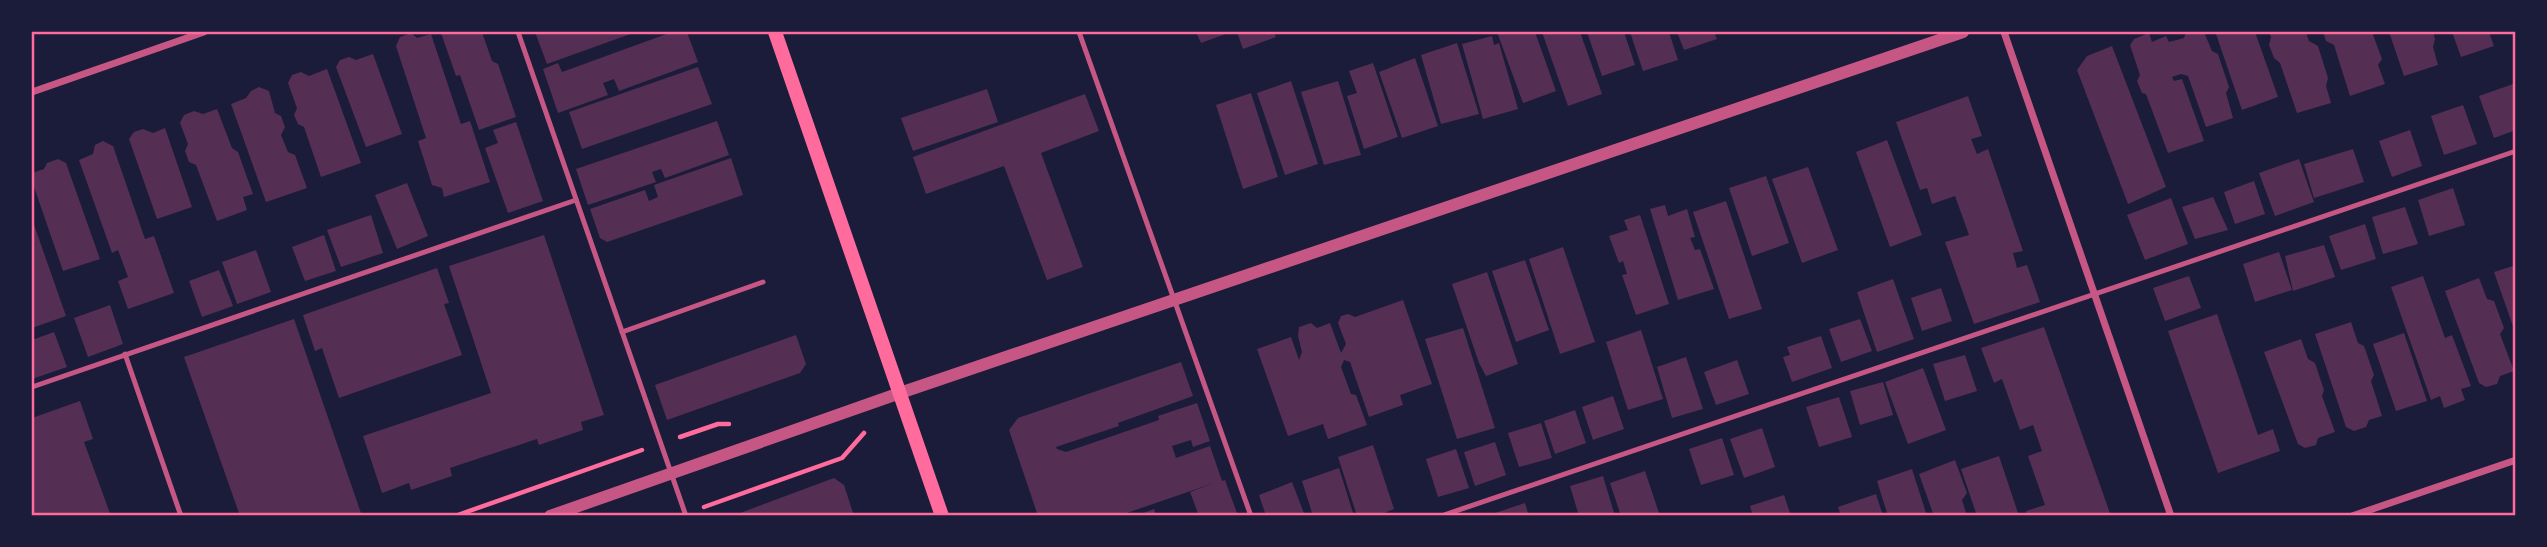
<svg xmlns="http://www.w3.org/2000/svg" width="2547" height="547" font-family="Montserrat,sans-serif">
	<rect width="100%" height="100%" fill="#1b1b3a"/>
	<g fill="#542f53">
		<path d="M447 32H482L492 61 498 64 516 117 479 130 460 75 456 76 441 33Z"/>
		<path d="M535 32H636L547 64Z"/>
		<path d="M672 32H687L698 62 619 91 614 79 603 83 608 95 558 113 543 69 558 63 562 72Z"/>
		<path d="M1196 32H1231L1201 43Z"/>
		<path d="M1237 32H1274L1276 37 1243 49Z"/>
		<path d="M1497 32H1535L1556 91 1523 103Z"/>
		<path d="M1542 32H1580L1602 94 1568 106Z"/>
		<path d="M1587 32H1624L1635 65 1602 76Z"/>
		<path d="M1630 32H1669L1678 60 1643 71Z"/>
		<path d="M1677 32H1714L1717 39 1684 50Z"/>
		<path d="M2186 32H2204L2212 51 2218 54 2229 87 2226 93 2233 118 2206 127 2188 76 2181 74 2172 77 2174 81 2182 79 2204 141 2168 153 2146 94 2142 93 2137 81 2140 75 2130 45 2134 39 2149 33 2152 42 2166 36 2169 42 2184 38Z"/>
		<path d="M2224 32H2255L2278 97 2242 110 2216 34Z"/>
		<path d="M2269 32H2306L2309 41 2318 46 2328 78 2326 86 2331 103 2297 113 2280 63 2274 58 2269 45 2271 37Z"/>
		<path d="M2323 32H2372L2382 59 2378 65 2385 84 2350 96 2334 45 2326 41Z"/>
		<path d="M2389 32H2433L2435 39 2433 47 2438 65 2404 76Z"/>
		<path d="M2452 32H2489L2494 46 2461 57Z"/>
		<path d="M411 33 417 38 431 34 461 124 470 121 490 182 444 197 442 188 432 185 418 141 426 138 396 46 400 37Z"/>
		<path d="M1492 36 1494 45 1499 43 1518 109 1483 119 1462 44Z"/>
		<path d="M1457 43 1479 114 1441 124 1421 55Z"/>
		<path d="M2112 46 2166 187 2128 204 2077 70 2087 56Z"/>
		<path d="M373 54 402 134 366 147 336 67 340 60 349 57 356 60Z"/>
		<path d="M1415 58 1438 126 1402 138 1379 72Z"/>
		<path d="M1373 63 1398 137 1364 149 1347 96 1357 93 1349 71Z"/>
		<path d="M698 67 712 104 582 149 569 112Z"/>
		<path d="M327 69 361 163 321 177 304 127 298 124 294 115 297 108 288 83 292 75 301 72 309 76Z"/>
		<path d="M1291 81 1318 164 1285 175 1257 93Z"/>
		<path d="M1338 81 1361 155 1324 165 1301 92Z"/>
		<path d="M2516 83V130L2494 138 2479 96Z"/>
		<path d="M259 87 269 91 275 113 281 116 285 127 281 135 288 152 295 155 307 188 266 202 231 104 246 98 251 91Z"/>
		<path d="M987 89 998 122 913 151 901 118Z"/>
		<path d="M1251 93 1278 177 1243 189 1216 105Z"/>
		<path d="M1085 94 1099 131 1041 153 1083 267 1047 280 1004 166 926 194 913 157Z"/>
		<path d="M1968 96 1982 136 1971 139 1977 154 1988 149 2023 251 2013 253 2017 268 2027 265 2040 302 1974 324 1945 242 1969 235 1955 196 1932 204 1927 188 1920 190 1896 122Z"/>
		<path d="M2463 105 2477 144 2444 155 2431 116Z"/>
		<path d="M217 109 232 148 238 152 253 194 243 197 247 210 217 221 196 165 189 162 185 151 188 144 180 123 184 115 194 111 203 114Z"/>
		<path d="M717 121 729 155 665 178 661 169 652 172 656 182 588 205 576 169Z"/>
		<path d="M516 122 543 201 508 213 485 148 498 143 493 130Z"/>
		<path d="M165 128 192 207 157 219 129 139 134 132 143 129 153 133Z"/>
		<path d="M2410 130 2422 166 2392 177 2379 141Z"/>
		<path d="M1887 140 1922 235 1890 247 1856 152Z"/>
		<path d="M103 141 113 146 145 239 154 236 174 293 128 309 118 281 128 277 118 250 112 253 79 160 93 154 95 145Z"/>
		<path d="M2353 149 2364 182 2314 198 2304 164Z"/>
		<path d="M731 158 743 195 607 242 600 238 590 209 645 190 649 201 658 197 654 185Z"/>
		<path d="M58 159 66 163 100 259 63 271 32 181V173L44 169 47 163Z"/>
		<path d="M2299 159 2314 202 2275 216 2259 173Z"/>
		<path d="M1808 167 1838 250 1802 263 1772 179Z"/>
		<path d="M1766 176 1789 243 1752 256 1729 188Z"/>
		<path d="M2254 181 2265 214 2235 224 2224 192Z"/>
		<path d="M407 183 428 236 397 249 375 195Z"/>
		<path d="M2453 188 2465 225 2429 236 2418 200Z"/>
		<path d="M2213 197 2228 230 2195 239 2182 207Z"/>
		<path d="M2171 198 2188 244 2145 260 2127 215Z"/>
		<path d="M1726 201 1762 309 1729 319 1693 212Z"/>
		<path d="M1665 205 1668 216 1687 209 1695 237 1690 238 1695 250 1700 249 1714 289 1678 300 1650 209Z"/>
		<path d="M2405 207 2418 244 2383 254 2372 217Z"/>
		<path d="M371 215 383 253 341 267 327 230Z"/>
		<path d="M1640 215 1669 304 1636 315 1622 275 1627 274 1623 261 1619 263 1609 236 1628 230 1624 220Z"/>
		<path d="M32 219 66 316 32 328Z"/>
		<path d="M2365 224 2376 259 2341 270 2329 236Z"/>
		<path d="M324 235 336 271 305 281 292 247Z"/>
		<path d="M544 235 604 415 581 422 583 430 539 445 537 439 450 468 452 476 411 490 409 483 382 493 363 436 491 393 449 266Z"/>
		<path d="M2324 245 2335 277 2293 291 2285 256Z"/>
		<path d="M1563 247 1595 342 1560 354 1529 259Z"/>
		<path d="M256 250 271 292 237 304 222 262Z"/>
		<path d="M2279 252 2292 290 2255 302 2243 264Z"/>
		<path d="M1525 260 1549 330 1516 342 1492 271Z"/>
		<path d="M2516 265V332H2515L2494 272Z"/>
		<path d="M437 268 449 303 444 304 462 355 339 398 322 348 315 351 303 315Z"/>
		<path d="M219 270 233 306 202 317 189 281Z"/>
		<path d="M1487 272 1518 364 1486 376 1479 363 1452 284Z"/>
		<path d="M2189 276 2201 308 2165 321 2153 288Z"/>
		<path d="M2423 276 2445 338 2452 335 2471 386 2461 389 2465 400 2444 408 2440 396 2431 400 2391 287Z"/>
		<path d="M2479 278 2487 299 2494 301 2504 328 2500 334 2514 371 2500 376 2497 384 2486 387 2479 383 2445 291Z"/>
		<path d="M1893 279 1914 339 1877 352 1857 292Z"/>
		<path d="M1941 288 1952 321 1922 331 1911 298Z"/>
		<path d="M1403 300 1432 384 1400 395 1403 405 1369 417 1350 362 1344 360 1341 367 1351 394 1356 395 1367 425 1328 439 1323 424 1288 436 1257 349 1291 337 1299 360 1302 352 1298 336 1299 327 1311 323 1317 328 1330 323 1341 353 1346 344 1338 323 1341 316 1348 314 1355 317Z"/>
		<path d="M110 305 123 344 88 357 74 318Z"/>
		<path d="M2217 314 2258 435 2273 429 2280 451 2218 473 2168 331Z"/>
		<path d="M294 319 362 516H240L184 357Z"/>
		<path d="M1860 319 1872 351 1841 362 1829 329Z"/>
		<path d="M2351 322 2358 343 2364 346 2374 375 2371 381 2382 416 2369 420 2366 427 2354 431 2346 427 2315 334Z"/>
		<path d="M2044 327 2111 516H2027L2026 511 2045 505 2028 456 2042 451 2033 425 2020 430 2002 379 1994 383 1981 348Z"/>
		<path d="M1463 328 1495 428 1457 439 1425 339Z"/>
		<path d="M1641 330 1663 399 1628 410 1606 342Z"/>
		<path d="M54 332 67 367 32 379V340Z"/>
		<path d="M2404 333 2427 401 2396 411 2373 344Z"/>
		<path d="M796 335 806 364 800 373 667 420 655 385Z"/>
		<path d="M1821 336 1832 368 1792 382 1783 357 1790 355 1787 347Z"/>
		<path d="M2301 339 2308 359 2315 363 2324 390 2322 396 2335 432 2318 438 2316 445 2305 448 2298 444 2264 352Z"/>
		<path d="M1965 355 1977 391 1945 401 1933 364Z"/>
		<path d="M1686 357 1703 409 1672 418 1657 367Z"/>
		<path d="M1737 360 1749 394 1716 405 1704 372Z"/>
		<path d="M1181 362 1193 396 1118 423 1119 426 1056 447 1057 449 1066 452 1159 420 1158 416 1197 403 1210 441 1193 447 1191 440 1172 446 1176 458 1210 446 1222 481 1225 480 1238 516H1199L1190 492 1214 483 1118 516H1038L1009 430 1018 418Z"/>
		<path d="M1923 368 1946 430 1908 444 1885 382Z"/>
		<path d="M1883 382 1893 415 1860 425 1850 391Z"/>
		<path d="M1613 396 1624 429 1593 440 1582 407Z"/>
		<path d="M1839 397 1852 437 1819 447 1806 407Z"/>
		<path d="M80 401 93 439 84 442 111 516H32V418Z"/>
		<path d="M1575 410 1586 443 1555 454 1544 421Z"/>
		<path d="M1541 423 1552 458 1519 467 1508 433Z"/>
		<path d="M1762 428 1775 467 1744 478 1730 439Z"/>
		<path d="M1722 438 1734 475 1701 485 1689 449Z"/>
		<path d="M1495 442 1506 475 1475 486 1464 452Z"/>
		<path d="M1373 445 1394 509 1377 516H1357L1338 457Z"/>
		<path d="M1456 449 1469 488 1438 497 1426 459Z"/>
		<path d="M1999 456 2019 516H1977L1961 469Z"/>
		<path d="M1955 460 1967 493 1962 500 1967 516H1934L1919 474Z"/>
		<path d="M1339 468 1354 516H1313L1302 481Z"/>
		<path d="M1912 469 1927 516H1888L1877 481Z"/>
		<path d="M1645 471 1660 516H1621L1610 483Z"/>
		<path d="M1603 476 1615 516H1579L1570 486Z"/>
		<path d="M834 478 844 485 854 516H732Z"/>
		<path d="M1292 482 1305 516H1266L1259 495Z"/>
		<path d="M1876 494 1883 516H1841L1838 507Z"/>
		<path d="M1784 495 1791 516H1753L1750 506Z"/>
		<path d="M1525 503 1529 516H1489V515Z"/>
		<path d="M1154 509 1156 516H1138V515Z"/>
	</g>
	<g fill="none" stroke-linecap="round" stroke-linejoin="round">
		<g stroke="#ff6b9d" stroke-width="4.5">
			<path d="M680 437 718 424H729"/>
			<path d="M704 507 842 458 864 433"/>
			<path d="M455 516 642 450"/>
		</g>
		<g stroke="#c65784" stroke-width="5">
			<path d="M518 32 686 516"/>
			<path d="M1079 32 1251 516"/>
			<path d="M622 332 763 282"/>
			<path d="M125 354 181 516"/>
			<path d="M32 387 576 200"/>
			<path d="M1441 516 2516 151"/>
		</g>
		<g stroke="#c65784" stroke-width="7">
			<path d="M2004 32 2171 516"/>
			<path d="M32 92 204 32"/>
			<path d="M2352 516 2516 460"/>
		</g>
		<path stroke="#c65784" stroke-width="12" d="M550 516 900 393 1963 32"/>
		<path stroke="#ff6b9d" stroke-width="14" d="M775 32 942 516"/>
	</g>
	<rect width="2547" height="547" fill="none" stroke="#1b1b3a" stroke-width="66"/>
	<rect x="33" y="33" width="2481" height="481" fill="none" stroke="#ff6b9d" stroke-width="2.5"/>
</svg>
